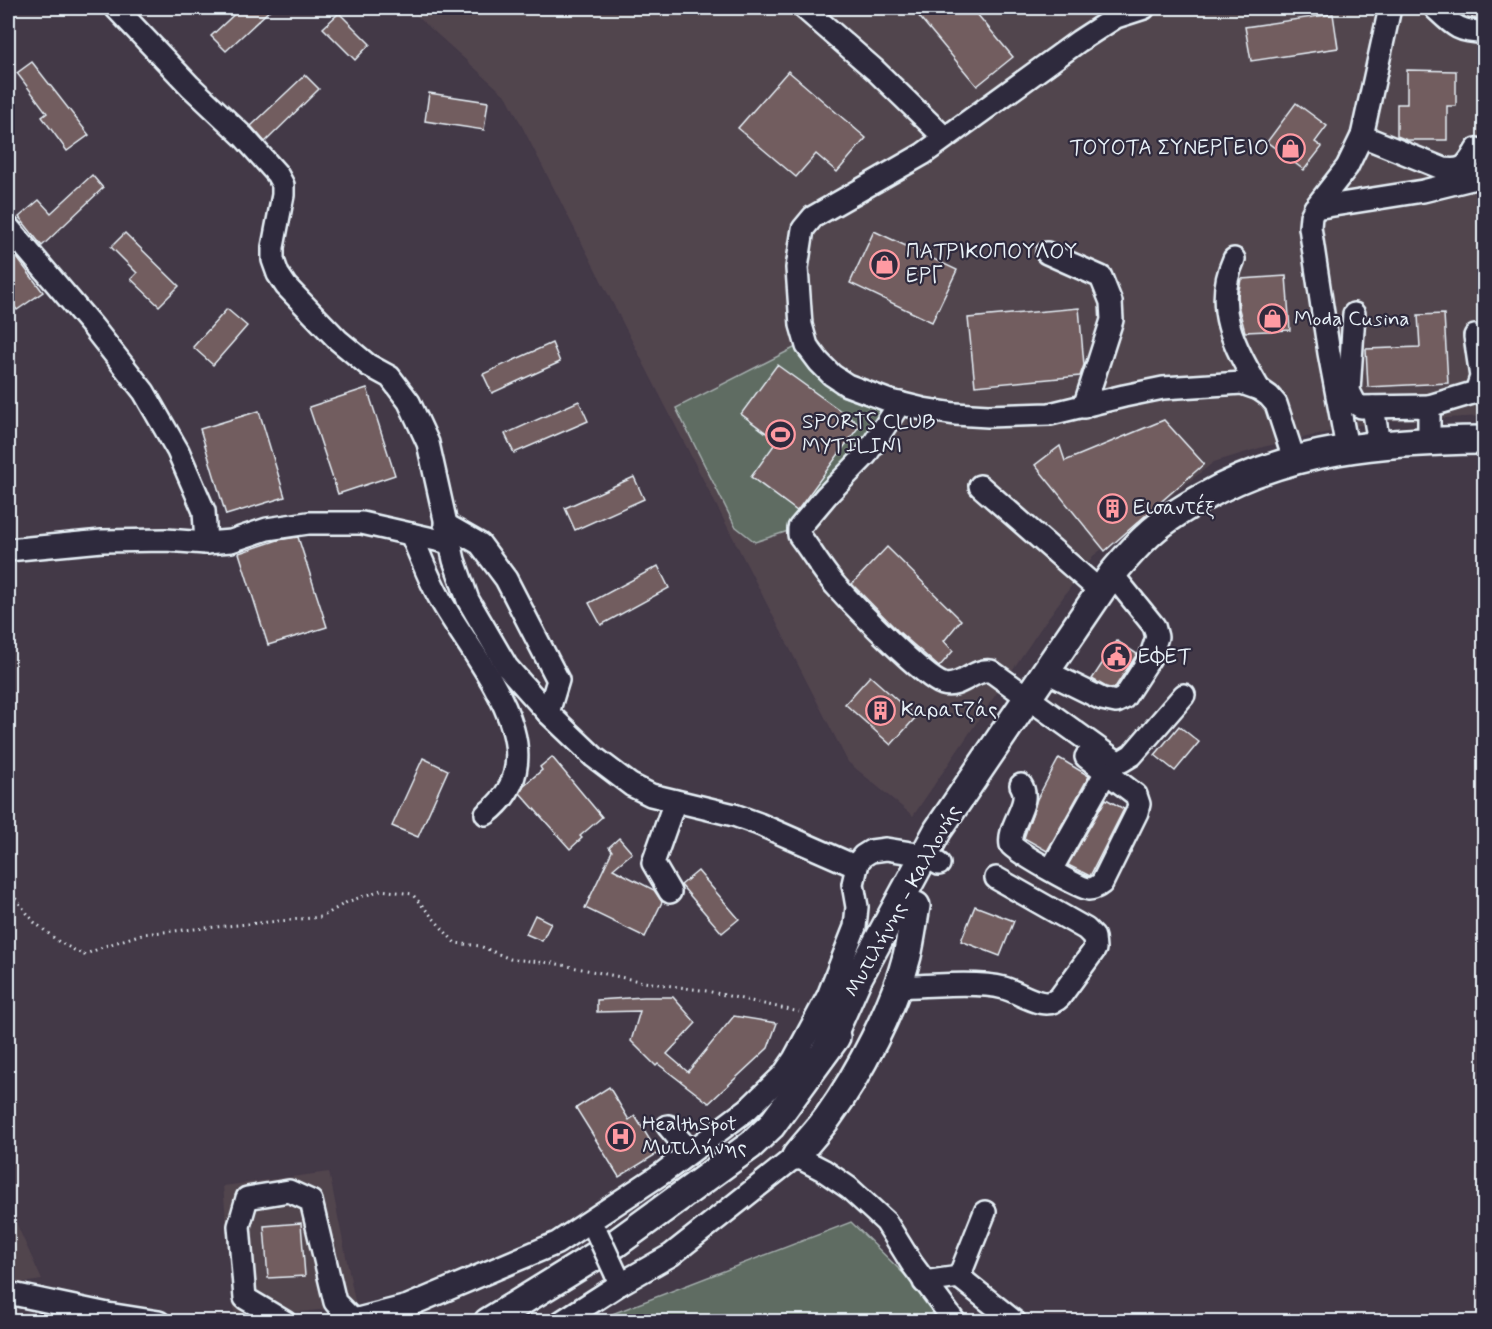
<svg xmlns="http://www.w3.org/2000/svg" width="1492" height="1329" font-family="Mynerve,sans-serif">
	<rect width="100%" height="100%" fill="#433947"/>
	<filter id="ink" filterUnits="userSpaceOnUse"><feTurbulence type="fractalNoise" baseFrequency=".0167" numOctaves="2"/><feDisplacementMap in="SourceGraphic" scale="12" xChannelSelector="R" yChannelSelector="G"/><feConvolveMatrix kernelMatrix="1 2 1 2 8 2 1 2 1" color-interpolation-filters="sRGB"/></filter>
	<g filter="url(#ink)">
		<g fill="#51444e">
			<path d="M408 8H1484V416L1373 422 1263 447 1214 462 1093 556 1045 622 913 816 848 762 507 97Z"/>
			<path d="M329 1172 356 1306 235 1319 223 1186Z"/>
			<path d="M8 1205 42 1280 8 1285Z"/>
		</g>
		<g fill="#5f6c62" stroke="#a4aead" stroke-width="1.5">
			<path d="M796 347 838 395 886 412 858 457 788 531 755 542 735 526 676 408Z"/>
			<path d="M851 1222 952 1321 611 1322 612 1314Z"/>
		</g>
		<g fill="#725d5f" stroke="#e8f1f8" stroke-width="1.5">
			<path d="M241 8H272L226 51 211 36Z"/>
			<path d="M912 8H972L1013 57 977 86Z"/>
			<path d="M1471 8H1485V19L1472 18Z"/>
			<path d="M339 13 370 44 355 60 323 28Z"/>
			<path d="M1333 14 1338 48 1251 61 1245 27Z"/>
			<path d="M32 62 89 135 67 151 42 117 47 113 17 73Z"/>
			<path d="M1407 70 1456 71V106H1447V140H1407L1397 136V104H1407Z"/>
			<path d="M788 71 866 138 837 172 816 154 796 177 738 128Z"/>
			<path d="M305 75 319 89 265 142 251 126Z"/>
			<path d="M429 93 488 102 484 130 425 121Z"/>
			<path d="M1296 103 1327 126 1315 142 1322 147 1304 170 1267 142Z"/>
			<path d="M92 175 103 188 42 246 19 217 39 200 51 213Z"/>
			<path d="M874 231 957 270 932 322 850 283Z"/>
			<path d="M125 233 179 286 159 306 131 279 137 273 111 247Z"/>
			<path d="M8 246 43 292 17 310 8 298Z"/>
			<path d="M1286 276 1290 330 1245 332 1239 309 1238 295 1241 279Z"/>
			<path d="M1079 308 1084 365 1080 376 975 386 968 318Z"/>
			<path d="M227 309 247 326 213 365 193 347Z"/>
			<path d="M1444 314 1448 383 1368 387 1366 349 1420 347 1418 315Z"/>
			<path d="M552 343 560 362 492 393 483 374Z"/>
			<path d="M777 365 860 425 797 511 751 477 777 441 741 414Z"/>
			<path d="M367 388 395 475 338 494 309 407Z"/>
			<path d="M579 401 588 421 514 453 505 434Z"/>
			<path d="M259 411 285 497 226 515 200 429Z"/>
			<path d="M1164 420 1204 464 1105 551 1035 465 1060 446 1065 461Z"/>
			<path d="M634 477 644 499 575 530 565 508Z"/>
			<path d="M298 537 327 627 268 645 239 553 278 540Z"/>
			<path d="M887 547 961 620 944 641 953 651 939 667 898 631 852 584Z"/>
			<path d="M658 566 669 588 601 625 589 603Z"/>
			<path d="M1117 641 1137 654 1114 689 1106 687 1092 679Z"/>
			<path d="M870 676 916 717 891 745 845 704Z"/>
			<path d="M1179 726 1199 742 1175 771 1155 755Z"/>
			<path d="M552 757 602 817 580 836 582 838 570 849 520 793 523 786 542 770 540 767Z"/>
			<path d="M423 758 448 770 418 837 392 826Z"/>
			<path d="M1059 758 1089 776 1047 851 1024 838 1037 799Z"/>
			<path d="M1106 799 1124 809 1090 876 1068 865Z"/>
			<path d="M619 838 632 853 613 869 654 890 662 902 645 937 585 908 612 851 609 847Z"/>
			<path d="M698 871 739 919 722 933 681 885Z"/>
			<path d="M975 906 1014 921 1000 956 961 941Z"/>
			<path d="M535 915 551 923 542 941 526 934Z"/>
			<path d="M644 997H673L696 1023 667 1054 688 1072 734 1016 777 1023 768 1048 709 1103 658 1064 656 1066 631 1041 640 1011 597 1012V1000Z"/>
			<path d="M609 1087 629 1120 635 1116 658 1153 619 1177 576 1108Z"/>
			<path d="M301 1223 305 1276 268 1278 264 1226Z"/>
		</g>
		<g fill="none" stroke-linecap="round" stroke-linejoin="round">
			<defs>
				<g id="minor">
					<path d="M116 8 190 86 244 137 277 174 283 185V195L273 247V260L278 274 286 286 338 340 368 365 390 377 409 402 428 443 454 560 468 600 507 667 548 713 594 757 631 785 651 795 734 815 759 824 857 867"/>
					<path d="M804 8 875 70 944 137"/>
					<path d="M1144 8 1116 17 1079 41 923 154 813 217 803 229 797 268 801 325 807 346 819 362 832 375 847 385 890 401 923 409 955 414 988 416 1050 414 1124 396 1163 388 1242 383 1259 389 1269 396 1276 404 1294 459"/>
					<path d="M1435 8C1453 25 1458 32 1484 32"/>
					<path d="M1362 136 1444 169C1465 171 1466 166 1477 149"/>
					<path d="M1315 208 1423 191 1484 176"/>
					<path d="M8 227 93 327 144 392 178 451 204 511 206 543"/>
					<path d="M1047 253 1101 277 1111 302 1112 320 1084 407"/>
					<path d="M1234 259C1212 308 1235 347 1259 389"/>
					<path d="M1354 314 1349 391 1355 403 1361 407 1429 406V441"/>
					<path d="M900 403 866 455 826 496 799 528V535C812 552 823 572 837 587 854 606 923 677 943 684 960 689 974 668 991 671L1116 761H1122L1132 755 1184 695"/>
					<path d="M1429 406 1476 392 1481 377 1475 336"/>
					<path d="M1373 407 1379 444"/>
					<path d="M1347 448 1329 353 1310 227 1311 216 1315 208 1347 167 1362 136 1390 8"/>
					<path d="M980 486 1100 591"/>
					<path d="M445 524 480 544 506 579 558 680 548 713"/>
					<path d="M411 534C420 555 428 577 439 597 471 657 565 754 486 814"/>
					<path d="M8 550 102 541 166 540 206 543 231 541 267 529 308 523H362L450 543"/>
					<path d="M1045 671 1102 699 1116 702 1124 698 1150 658 1157 637 1154 626 1112 574"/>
					<path d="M1021 785C1033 803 1007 825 1011 845 1020 854 1079 888 1089 889 1094 889 1098 886 1102 883L1137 812 1139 804 1136 795 1086 757"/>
					<path d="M1051 870 1106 772"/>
					<path d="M670 892 653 863 675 801"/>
					<path d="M897 987C926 986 977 981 1004 988 1020 992 1045 1013 1060 997L1095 949 1094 937 1086 929 996 878"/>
					<path d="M668 1126 690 1152"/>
					<path d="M616 1274 620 1284 671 1255 796 1156 823 1170 849 1188 886 1222 912 1264 955 1322"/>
					<path d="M959 1277 1015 1322"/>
					<path d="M924 1282 959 1277 985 1212"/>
					<path d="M8 1293 108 1314 159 1322"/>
					<path d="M285 1322 245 1298 239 1226 247 1198 289 1191 311 1201 335 1302 353 1320"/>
					<path d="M346 1322 408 1306 557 1243 664 1172 748 1109 783 1075 794 1059 828 996 855 927 857 907 853 884 858 862 863 856 871 851 886 849 924 855 939 864"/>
					<path d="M561 1322 620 1284"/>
				</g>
				<g id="major">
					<path d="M826 1050 858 978 938 830 1112 574C1123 561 1134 548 1146 537 1162 521 1182 509 1202 498 1289 448 1386 441 1484 440"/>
					<path d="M796 1156C806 1143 818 1131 828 1117 859 1074 894 1007 907 956 911 939 913 922 916 906"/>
					<path d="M488 1322 615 1244 751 1145 771 1126 836 1037"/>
				</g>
			</defs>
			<use href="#minor" stroke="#e8f1f8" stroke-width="26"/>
			<use href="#major" stroke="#e8f1f8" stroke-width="32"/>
			<path stroke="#e8f1f8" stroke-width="3" stroke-dasharray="1.5 4.5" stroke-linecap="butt" d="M8 889 34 922 59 942 84 955 105 946 142 934 322 917 347 902 381 890 412 894 455 943 480 946 510 959 553 963 644 982 707 991 799 1012"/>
			<use href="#minor" stroke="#2f2a3d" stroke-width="21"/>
			<use href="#major" stroke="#2f2a3d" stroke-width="27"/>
			<defs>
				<path id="minor-bridge" d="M597 1233 616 1274"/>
			</defs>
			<use href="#minor-bridge" stroke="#e8f1f8" stroke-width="26" stroke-linecap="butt"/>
			<use href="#minor-bridge" stroke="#2f2a3d" stroke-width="21"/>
		</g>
	</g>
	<defs>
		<symbol id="shop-ring" viewBox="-11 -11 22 22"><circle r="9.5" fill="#2f2a3d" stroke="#ff9aa2" stroke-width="1.5"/><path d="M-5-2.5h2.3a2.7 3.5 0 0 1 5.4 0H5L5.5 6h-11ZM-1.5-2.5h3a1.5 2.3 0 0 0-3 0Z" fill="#ff9aa2"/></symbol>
		<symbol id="stadium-ring" viewBox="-11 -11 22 22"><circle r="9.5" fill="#2f2a3d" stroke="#ff9aa2" stroke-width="1.5"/><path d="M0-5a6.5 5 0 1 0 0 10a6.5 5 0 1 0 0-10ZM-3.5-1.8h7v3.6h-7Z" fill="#ff9aa2"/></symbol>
		<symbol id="building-ring" viewBox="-11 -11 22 22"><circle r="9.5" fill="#2f2a3d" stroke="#ff9aa2" stroke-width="1.5"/><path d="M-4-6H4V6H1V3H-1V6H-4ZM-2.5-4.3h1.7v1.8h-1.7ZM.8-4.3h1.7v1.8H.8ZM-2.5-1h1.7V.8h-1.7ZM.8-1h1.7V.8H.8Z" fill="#ff9aa2"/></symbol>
		<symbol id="civic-ring" viewBox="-11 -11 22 22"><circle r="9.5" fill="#2f2a3d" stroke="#ff9aa2" stroke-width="1.5"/><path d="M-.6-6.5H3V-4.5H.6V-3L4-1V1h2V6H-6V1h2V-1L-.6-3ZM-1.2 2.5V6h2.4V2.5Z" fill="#ff9aa2"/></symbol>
		<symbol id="hospital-ring" viewBox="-11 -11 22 22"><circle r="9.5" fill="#2f2a3d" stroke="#ff9aa2" stroke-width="1.5"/><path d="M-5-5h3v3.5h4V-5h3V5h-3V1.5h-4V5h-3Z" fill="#ff9aa2"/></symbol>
	</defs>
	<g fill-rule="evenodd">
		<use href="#shop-ring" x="1274" y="132" width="33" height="33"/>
		<use href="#shop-ring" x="868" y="248" width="33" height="33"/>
		<use href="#shop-ring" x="1256" y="302" width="33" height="33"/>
		<use href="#stadium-ring" x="764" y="418" width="33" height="33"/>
		<use href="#building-ring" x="1096" y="492" width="33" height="33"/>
		<use href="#civic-ring" x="1100" y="640" width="33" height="33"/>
		<use href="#building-ring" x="864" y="694" width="33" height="33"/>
		<use href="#hospital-ring" x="604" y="1120" width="33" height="33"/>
	</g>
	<g text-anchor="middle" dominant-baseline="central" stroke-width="4.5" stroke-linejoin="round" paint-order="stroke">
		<g font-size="21" fill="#e8f1f8" stroke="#2f2a3d" text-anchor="start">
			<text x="1269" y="148" text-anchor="end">ΤΟΥΟΤΑ ΣΥΝΕΡΓΕΙΟ</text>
			<text x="906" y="252">ΠΑΤΡΙΚΟΠΟΥΛΟΥ<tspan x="906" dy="24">ΕΡΓ</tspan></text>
			<text x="1294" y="319">Moda Cusina</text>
			<text x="802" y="422">SPORTS CLUB<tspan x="802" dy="24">MYTILINI</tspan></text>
			<text x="1133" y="508">Εισαντέξ</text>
			<text x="1138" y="657">ΕΦΕΤ</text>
			<text x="901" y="710">Καρατζάς</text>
			<text x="642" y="1124">HealthSpot<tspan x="642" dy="24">Μυτιλήνης</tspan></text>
		</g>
		<g font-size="21" fill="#e8f1f8" stroke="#2f2a3d">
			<text transform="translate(903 901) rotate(-61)">Μυτιλήνης - Καλλονής</text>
		</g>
	</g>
	<rect width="1492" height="1329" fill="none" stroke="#2f2a3d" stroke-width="30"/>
	<rect x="15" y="15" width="1462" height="1299" fill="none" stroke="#e8f1f8" stroke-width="2" filter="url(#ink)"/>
</svg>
